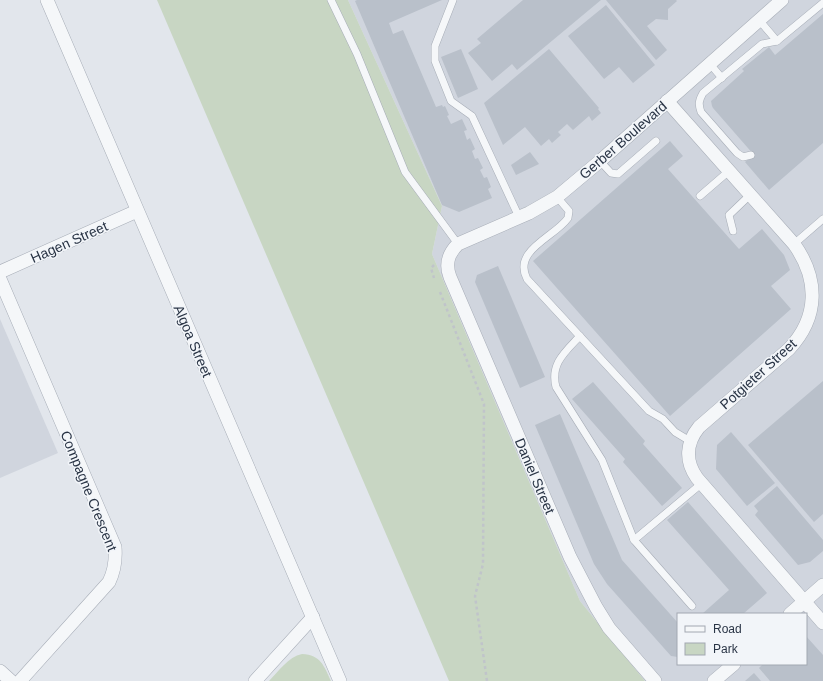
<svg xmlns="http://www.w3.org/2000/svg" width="823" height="681" font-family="Arial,sans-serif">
	<rect width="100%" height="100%" fill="#e2e6ec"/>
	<g fill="#d0d5de" fill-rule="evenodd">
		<path d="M348 0H823V681H645L580 601 432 254 442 206ZM678 614H806V664H678Z"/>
		<path d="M0 319 58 453 0 478Z"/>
	</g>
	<g fill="#c8d6c3">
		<path d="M157 0H348L442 206 432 254 580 601 645 681H449Z"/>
		<path d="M302 654C321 655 324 666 331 681H269C279 671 288 657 302 654Z"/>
	</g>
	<g fill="#b9c0ca">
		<path d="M357 0H442L389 23 393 34 403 30 436 107 442 105 443 107 445 106 449 115 447 116 451 124 462 119 467 130 464 131 467 140 470 138 475 149 472 151 475 159 478 158 483 168 480 170 484 178 487 177 491 187 488 189 492 198 459 212 442 205 355 1Z"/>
		<path d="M523 0H601L517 70 512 64 492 81 468 53 481 43 477 39Z"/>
		<path d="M606 0H676L677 1 668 9V20L656 19 647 26 667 50 656 60Z"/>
		<path d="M606 5 655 65 633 83 619 67 604 79 568 36Z"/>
		<path d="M823 14V143L769 190 745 162 754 155 713 108 712 106 711 101 744 71 742 69 769 47 775 55Z"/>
		<path d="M461 49 478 89 458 98 441 57Z"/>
		<path d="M549 49 599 108 598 109 601 113 592 121 589 116 573 130 567 124 558 132 561 135 552 143 549 139 541 146 525 127 503 145 484 103Z"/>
		<path d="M670 141 683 156 668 169 739 249 762 229 784 255 790 270 771 286 791 309 670 416 533 261Z"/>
		<path d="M530 152 539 164 516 175 511 165Z"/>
		<path d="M498 266 545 377 520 388 475 282 477 275Z"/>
		<path d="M823 381V514L814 522 748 445Z"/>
		<path d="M593 382 645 441 643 444 682 488 662 506 623 462 625 459 572 399Z"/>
		<path d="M560 414 622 560 678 623V657L671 656 607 584 594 564 535 425Z"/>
		<path d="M731 432 775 483 747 506 716 469 717 445Z"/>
		<path d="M777 486 823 540V551L810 562 798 565 755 515 758 511 754 506Z"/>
		<path d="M688 502 767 593 743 614H702L729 590 667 520Z"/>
		<path d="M806 636 823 655V681H770L759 668 763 664H806Z"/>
		<path d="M754 673 761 681H745Z"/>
	</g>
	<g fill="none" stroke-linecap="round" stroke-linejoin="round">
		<defs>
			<g id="lane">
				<path d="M331 0 357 54 405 172 458 244"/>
				<path d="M453 0 435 46V61L451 101 472 116 519 217"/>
				<path d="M759 20 777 41"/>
				<path d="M710 64 722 78"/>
				<path d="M751 155 743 157 737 153 701 112C698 104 699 100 703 93L762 44 777 41 823 3"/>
				<path d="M600 161 611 173 618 174 656 141"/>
				<path d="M700 196 729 171"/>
				<path d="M557 197 569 211 568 218C555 237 512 250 527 279L649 411 663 419 675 432 690 441"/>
				<path d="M733 231 729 215 750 195"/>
				<path d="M794 244 823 219"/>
				<path d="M580 336C565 352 550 364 556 387L602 460 634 540 692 606"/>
				<path d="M634 540 701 484"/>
			</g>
			<g id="street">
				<path d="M47 0 340 681"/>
				<path d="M667 101 794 244C819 279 819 317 789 349L699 427C686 443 685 461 697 478L823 623"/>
				<path d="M0 272 137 211"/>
				<path d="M0 279 115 547C116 560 115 570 109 582L20 681"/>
				<path d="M790 614 823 585"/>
				<path d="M0 671 11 681"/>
				<path d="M255 681 313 617"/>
				<path d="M655 681 609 628 596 607 570 557 450 277C445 264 448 254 458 244L529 213 557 197 600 161 782 0"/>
				<path d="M714 681 734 664"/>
			</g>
		</defs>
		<use href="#lane" stroke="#a7adb7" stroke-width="8"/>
		<use href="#street" stroke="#a7adb7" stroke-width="14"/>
		<g stroke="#c0c4ca" stroke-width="2.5" stroke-dasharray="3 3" stroke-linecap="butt">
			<path d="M434 265 431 268 434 278"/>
			<path d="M440 292 484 404 483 564 475 596 487 681"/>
		</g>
		<use href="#lane" stroke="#f5f7f9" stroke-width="7"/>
		<use href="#street" stroke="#f5f7f9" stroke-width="13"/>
	</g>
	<g text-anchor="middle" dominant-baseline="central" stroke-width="3" stroke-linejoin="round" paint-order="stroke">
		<g font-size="14" fill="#293445" stroke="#f2f5f9">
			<text transform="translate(623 140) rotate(-41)">Gerber Boulevard</text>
			<text transform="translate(69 242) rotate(-24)">Hagen Street</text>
			<text transform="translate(193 341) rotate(67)">Algoa Street</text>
			<text transform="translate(758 374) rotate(-42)">Potgieter Street</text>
			<text transform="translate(535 476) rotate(67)">Daniel Street</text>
			<text transform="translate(89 491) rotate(68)">Compagne Crescent</text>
		</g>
	</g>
	<rect x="677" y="613" width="130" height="52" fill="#f2f5f9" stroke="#a2a8b1"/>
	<rect x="685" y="626" width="20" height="6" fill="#f5f7f9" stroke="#a2a8b1"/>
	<text x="713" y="633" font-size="12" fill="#293445">Road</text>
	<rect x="685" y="643" width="20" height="12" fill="#c8d6c3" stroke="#a2a8b1"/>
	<text x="713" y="653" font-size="12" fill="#293445">Park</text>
</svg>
